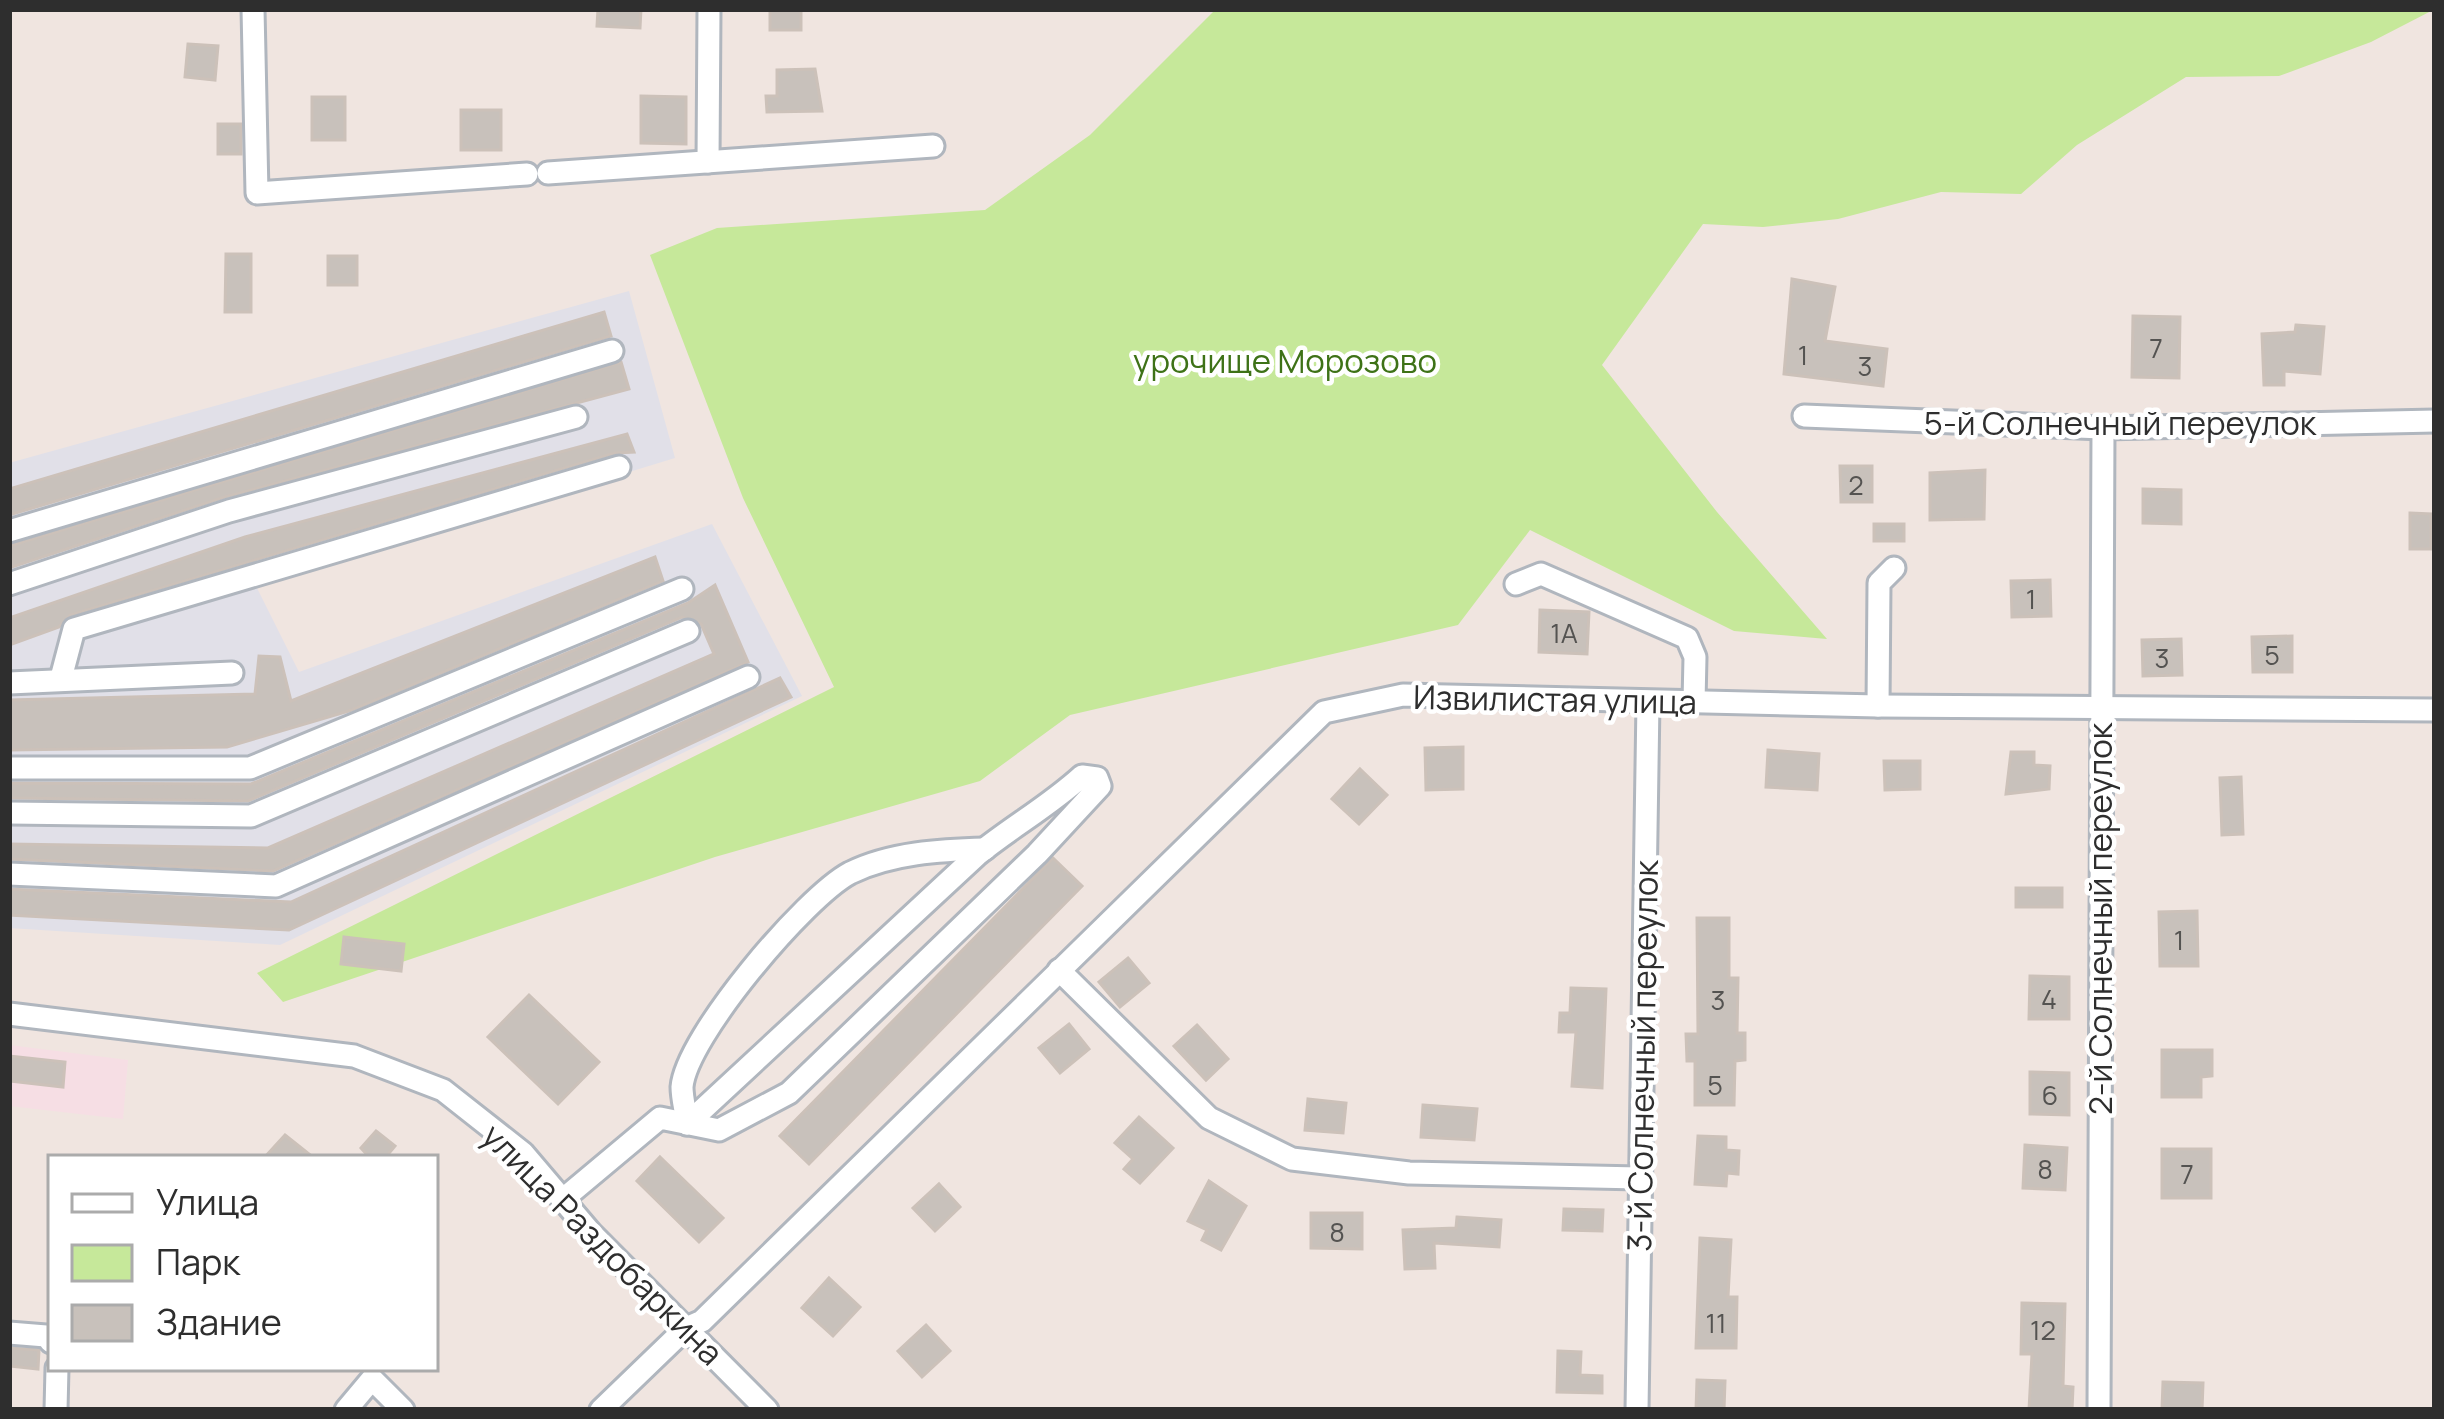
<svg xmlns="http://www.w3.org/2000/svg" width="2444" height="1419" font-family="Manrope,sans-serif">
	<rect width="100%" height="100%" fill="#f0e5e0"/>
	<path fill="#e1e0e8" d="M629 291 675 458 256 586 299 672 712 524 802 696 280 945 9 928V463Z"/>
	<path fill="#f6dee4" d="M9 1045 128 1060 123 1119 9 1106Z"/>
	<path fill="#c6e89a" d="M1216 9H2435L2371 42 2279 76 2186 77 2077 145 2021 194 1941 192 1838 219 1763 227 1703 224 1602 365 1717 512 1827 639 1734 631 1530 530 1458 625 1070 715 980 781 715 857 283 1002 257 973 834 687 743 498 650 255 717 228 985 210 1090 135Z"/>
	<g fill="#c8c1bb" stroke="#ccc1b9" stroke-width="3">
		<path d="M598 9H641L640 28 597 26Z"/>
		<rect x="770" y="9" width="31" height="21"/>
		<path d="M188 44 218 46 215 80 185 77Z"/>
		<path d="M815 69 822 111 767 112 766 96H777V70Z"/>
		<path d="M641 96 686 97V144L641 143Z"/>
		<rect x="312" y="97" width="33" height="43"/>
		<rect x="461" y="110" width="40" height="40"/>
		<rect x="218" y="124" width="23" height="30"/>
		<path d="M226 254H251V312H225Z"/>
		<rect x="328" y="256" width="29" height="29"/>
		<path d="M1792 279 1835 287 1825 341 1887 349 1883 386 1784 374Z"/>
		<path d="M604 312 611 336 9 515V489Z"/>
		<path d="M2133 316 2180 317 2179 378 2132 377Z"/>
		<path d="M2296 325 2324 327 2320 374 2284 371V385H2264L2262 334 2295 332Z"/>
		<path d="M621 362 629 389 225 497 9 568V546Z"/>
		<path d="M627 434 634 452 615 453 70 615 59 627 9 645V618L245 537Z"/>
		<path d="M1840 466H1872V502H1841Z"/>
		<path d="M1985 470 1984 519 1930 520V473Z"/>
		<path d="M2143 489 2181 490V524L2143 523Z"/>
		<path d="M2410 513 2431 514V549H2410Z"/>
		<rect x="1874" y="524" width="30" height="17"/>
		<path d="M655 557 663 581 352 710 227 747 9 750V700L255 694 259 656 280 657 291 701Z"/>
		<path d="M2050 580 2051 616 2012 617 2011 581Z"/>
		<path d="M715 585 748 662 273 871 9 859V844L268 848 714 654 701 624 682 617 248 801 9 798V783L251 784 688 603Z"/>
		<path d="M1540 610 1589 612 1587 654 1539 652Z"/>
		<path d="M2292 636V672H2253L2252 637Z"/>
		<path d="M2181 639 2182 675 2143 676 2142 640Z"/>
		<path d="M780 678 791 697 289 930 9 915V889L291 902Z"/>
		<path d="M1463 747V789L1426 790 1425 748Z"/>
		<path d="M1768 750 1819 754 1817 790 1766 787Z"/>
		<path d="M2011 752H2034V765L2050 766 2049 789 2006 794Z"/>
		<path d="M1884 761H1920V789L1885 790Z"/>
		<path d="M1360 769 1387 795 1359 824 1332 799Z"/>
		<path d="M2241 777 2243 834 2222 835 2220 778Z"/>
		<path d="M1053 858 1082 886 809 1164 780 1136Z"/>
		<rect x="2016" y="888" width="46" height="19"/>
		<path d="M2197 911 2198 966H2160L2159 912Z"/>
		<path d="M1697 918H1729V978H1738L1737 1033H1745V1060L1735 1061 1734 1105H1695V1061H1687L1686 1034H1698Z"/>
		<path d="M344 937 404 944 401 971 341 964Z"/>
		<path d="M1128 958 1149 983 1120 1007 1099 982Z"/>
		<path d="M2030 976 2069 977V1019H2029Z"/>
		<path d="M1571 988 1606 989 1602 1088 1572 1086 1576 1032H1559L1560 1013H1570Z"/>
		<path d="M529 995 599 1062 558 1104 488 1037Z"/>
		<path d="M1069 1024 1089 1049 1060 1073 1039 1048Z"/>
		<path d="M1197 1025 1228 1059 1206 1080 1174 1046Z"/>
		<path d="M2162 1050H2212V1076L2201 1077V1097H2162Z"/>
		<path d="M9 1056 65 1062 63 1087 9 1081Z"/>
		<path d="M2030 1072 2069 1073V1115L2030 1114Z"/>
		<path d="M1308 1099 1346 1103 1343 1133 1305 1130Z"/>
		<path d="M1423 1105 1477 1109 1474 1140 1421 1137Z"/>
		<path d="M1139 1117 1173 1148 1140 1183 1124 1169 1133 1159 1115 1143Z"/>
		<path d="M376 1131 395 1146 385 1158H370L361 1148Z"/>
		<path d="M285 1135 314 1158H264Z"/>
		<path d="M1698 1136 1726 1137V1150L1739 1151 1738 1174 1727 1173 1726 1186 1695 1184Z"/>
		<path d="M2025 1145 2067 1148 2065 1190 2023 1188Z"/>
		<rect x="2162" y="1149" width="49" height="49"/>
		<path d="M660 1157 723 1218 699 1242 637 1181Z"/>
		<path d="M1209 1181 1246 1206 1221 1250 1202 1240 1207 1230 1188 1221Z"/>
		<path d="M939 1184 960 1207 935 1231 913 1208Z"/>
		<path d="M1564 1209 1603 1210 1602 1231 1563 1230Z"/>
		<path d="M1311 1213H1362V1249L1311 1248Z"/>
		<path d="M1457 1217 1501 1220 1499 1247 1434 1243 1435 1268 1405 1269 1403 1230 1456 1228Z"/>
		<path d="M1700 1238 1731 1240 1728 1297H1737L1736 1348H1696Z"/>
		<path d="M829 1278 860 1307 833 1336 802 1308Z"/>
		<path d="M2022 1303 2065 1304 2063 1386 2073 1387 2072 1410H2029L2032 1354H2021Z"/>
		<path d="M926 1325 950 1351 922 1377 898 1351Z"/>
		<path d="M9 1348 39 1350 38 1369 9 1366Z"/>
		<path d="M1558 1351 1581 1352 1580 1375 1602 1376V1393L1557 1392Z"/>
		<path d="M1697 1380 1725 1381 1724 1410H1696Z"/>
		<path d="M2163 1382 2203 1383 2202 1410H2162Z"/>
	</g>
	<g fill="none" stroke-linecap="round" stroke-linejoin="round">
		<defs>
			<g id="minor">
				<path d="M253 9 257 193 527 174"/>
				<path d="M708 162 709 9"/>
				<path d="M548 173 933 146"/>
				<path d="M1804 416 2103 428 2435 421"/>
				<path d="M9 531 612 351"/>
				<path d="M9 584 229 511 576 417"/>
				<path d="M1516 584 1541 574 1687 638 1695 657 1694 702"/>
				<path d="M61 678 74 629 619 467"/>
				<path d="M9 683 232 673"/>
				<path d="M1878 706 1879 583 1894 568"/>
				<path d="M9 768H250L682 589"/>
				<path d="M9 813 251 816 688 631"/>
				<path d="M9 874 276 886 748 677"/>
				<path d="M1059 970 1209 1118 1292 1159 1409 1173 1639 1178"/>
				<path d="M9 1014 354 1056 443 1090 523 1153 591 1233 767 1410"/>
				<path d="M687 1124C686 1112 682 1099 682 1087 686 1037 805 897 850 873 890 853 941 850 985 849"/>
				<path d="M562 1200 660 1118 719 1130 789 1093 1037 854 1100 786 1097 778 1082 776C1048 807 1011 827 977 855L687 1124"/>
				<path d="M9 1333 46 1336 51 1342"/>
				<path d="M56 1410 57 1368"/>
				<path d="M346 1410 372 1379 403 1410"/>
				<path d="M601 1410 686 1328 702 1321 1324 712 1403 695 1878 706 2435 710"/>
				<path d="M1637 1410 1648 702"/>
				<path d="M2099 1410 2103 428"/>
			</g>
		</defs>
		<use href="#minor" stroke="#b0b6be" stroke-width="27"/>
		<use href="#minor" stroke="#fff" stroke-width="21"/>
	</g>
	<g text-anchor="middle" dominant-baseline="central" stroke-width="9" stroke-linejoin="round" paint-order="stroke">
		<g font-size="27" fill="#545351">
			<text x="2156" y="347">7</text>
			<text x="1803" y="354">1</text>
			<text x="1865" y="365">3</text>
			<text x="1856" y="484">2</text>
			<text x="2031" y="598">1</text>
			<text x="1564" y="632">1А</text>
			<text x="2272" y="654">5</text>
			<text x="2162" y="657">3</text>
			<text x="2179" y="939">1</text>
			<text x="2049" y="998">4</text>
			<text x="1718" y="999">3</text>
			<text x="1715" y="1084">5</text>
			<text x="2050" y="1094">6</text>
			<text x="2045" y="1168">8</text>
			<text x="2187" y="1173">7</text>
			<text x="1337" y="1231">8</text>
			<text x="1716" y="1322">11</text>
			<text x="2043" y="1329">12</text>
		</g>
		<g font-size="33" fill="#3e7217" stroke="#fff">
			<text x="1285" y="360">урочище Морозово</text>
		</g>
		<g font-size="33" fill="#2e2e2e" stroke="#fff">
			<text x="2120" y="422">5-й Солнечный переулок</text>
			<text transform="translate(1555 699) rotate(1)">Извилистая улица</text>
			<text transform="translate(2099 919) rotate(-90)">2-й Солнечный переулок</text>
			<text transform="translate(1642 1056) rotate(-89)">3-й Солнечный переулок</text>
			<text transform="translate(603 1244) rotate(45)">улица Раздобаркина</text>
		</g>
	</g>
	<rect width="2444" height="1419" fill="none" stroke="#2e2e2e" stroke-width="24"/>
	<rect x="48" y="1155" width="390" height="216" fill="#ffffff" stroke="#ababab" stroke-width="3"/>
	<rect x="72" y="1194" width="60" height="18" fill="#ffffff" stroke="#ababab" stroke-width="3"/>
	<text x="156" y="1215" font-size="36" fill="#2e2e2e">Улица</text>
	<rect x="72" y="1245" width="60" height="36" fill="#c6e89a" stroke="#ababab" stroke-width="3"/>
	<text x="156" y="1275" font-size="36" fill="#2e2e2e">Парк</text>
	<rect x="72" y="1305" width="60" height="36" fill="#c8c1bb" stroke="#ababab" stroke-width="3"/>
	<text x="156" y="1335" font-size="36" fill="#2e2e2e">Здание</text>
</svg>
